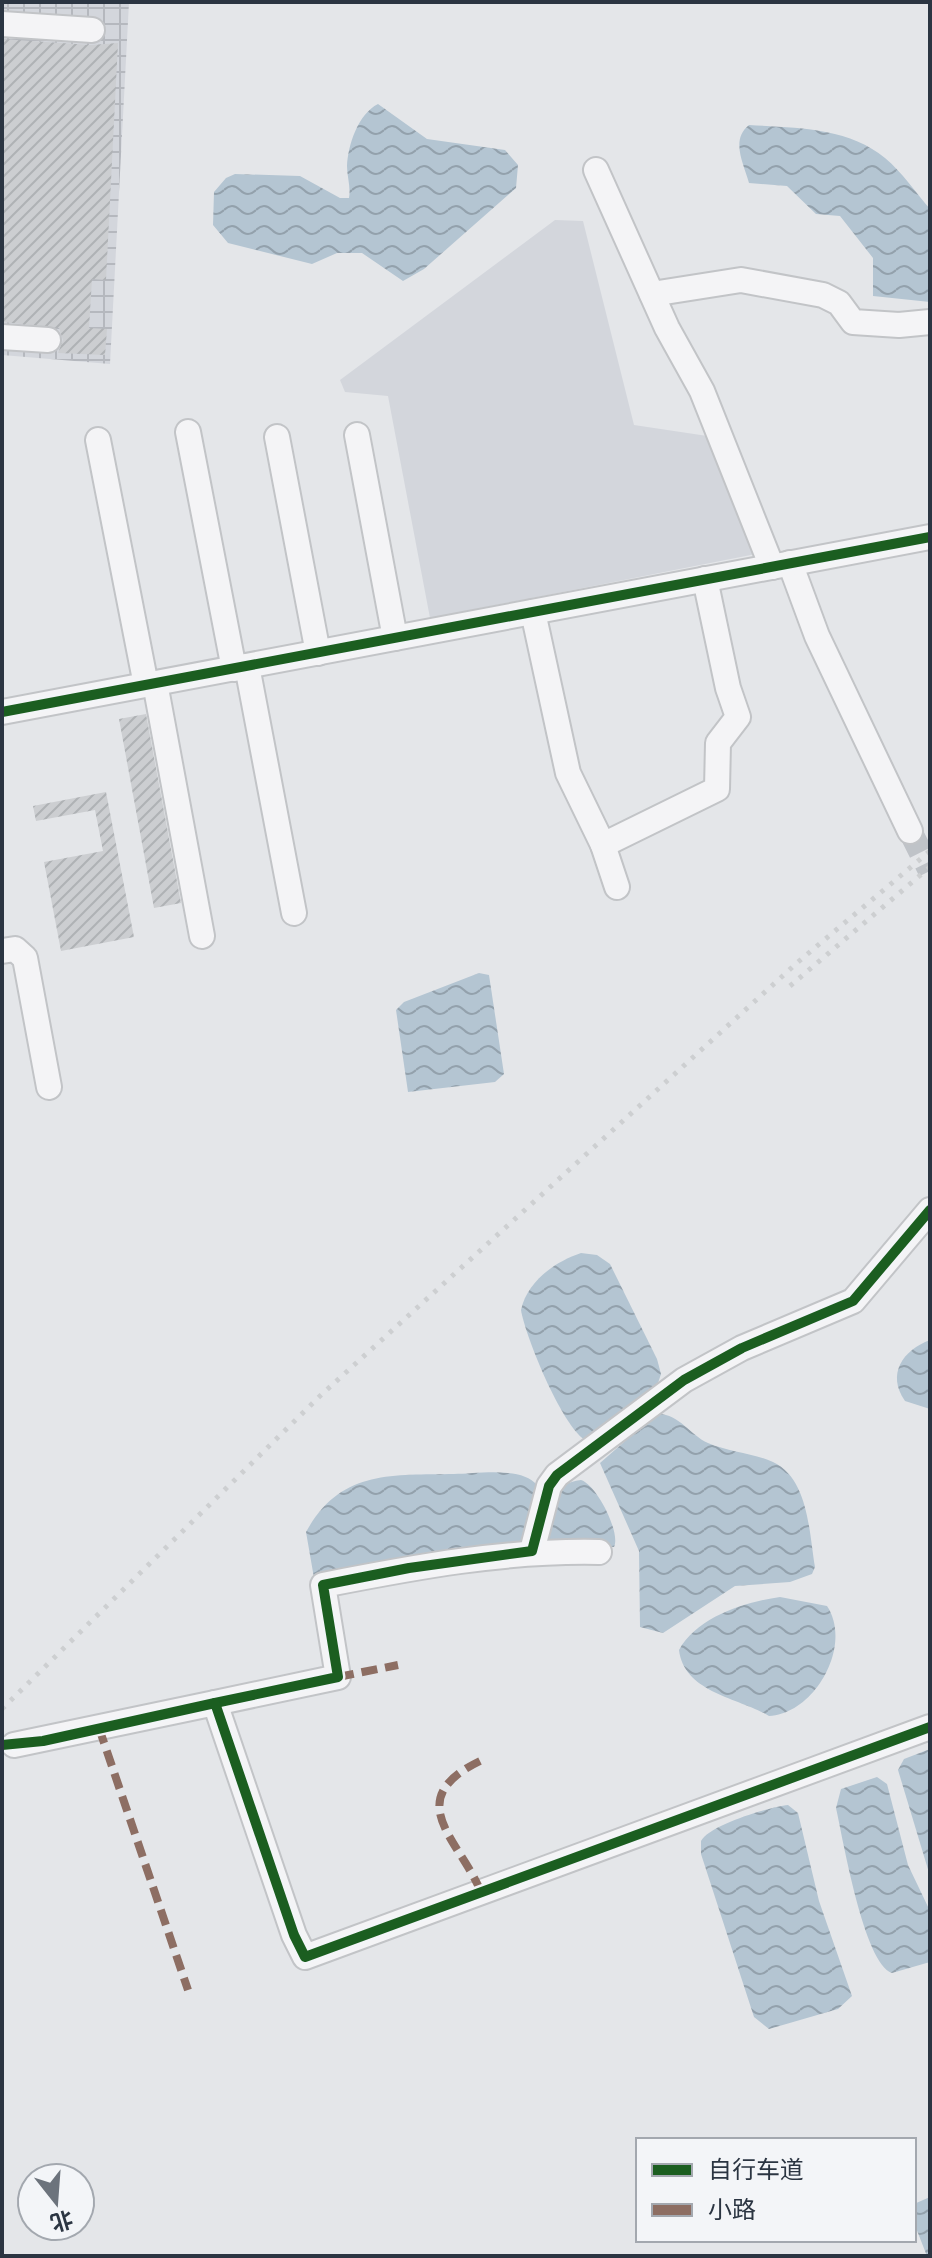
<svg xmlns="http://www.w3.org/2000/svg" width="932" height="2258" font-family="Figtree,'Noto Sans SC',sans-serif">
	<defs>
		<pattern id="industrial-grid" width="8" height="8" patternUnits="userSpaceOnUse" patternTransform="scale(2)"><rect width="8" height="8" fill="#d3d6dc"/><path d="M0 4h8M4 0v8" fill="none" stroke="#b5b8be"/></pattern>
		<pattern id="water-waves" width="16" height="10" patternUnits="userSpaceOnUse" patternTransform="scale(2)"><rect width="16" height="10" fill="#b4c5d2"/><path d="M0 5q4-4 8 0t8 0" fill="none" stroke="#93a1ac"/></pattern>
		<pattern id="building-hatch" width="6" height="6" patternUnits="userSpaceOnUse" patternTransform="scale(2)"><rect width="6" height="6" fill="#ccced1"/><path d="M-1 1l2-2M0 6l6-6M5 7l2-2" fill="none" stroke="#afb2b5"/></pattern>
	</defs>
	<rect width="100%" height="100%" fill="#e4e6e9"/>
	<path fill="#d3d6dc" d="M555 220 583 221 634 425 714 437 761 553 430 618 388 396 345 392 340 380Z"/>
	<path fill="url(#industrial-grid)" d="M2 2H129L110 364 2 355Z"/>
	<g fill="url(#water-waves)">
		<path d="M378 104 427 139 505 150 518 165 516 188 424 269 403 281 362 253H337L312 264 228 243 213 225 214 192 226 178 235 174 300 176 340 198H349C351 187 347 177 347 166 348 145 358 114 378 104Z"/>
		<path d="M749 125C795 128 848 127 885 158 902 172 916 193 930 209V302L873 296V258L840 216 816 214 787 186 749 183C744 164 730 140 749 125Z"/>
		<path d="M479 973 489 975 504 1074 495 1082 408 1092 396 1010 404 1002Z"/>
		<path d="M581 1253 597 1255 610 1264 657 1359 661 1374 656 1389 589 1442C565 1435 525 1336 521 1310 527 1282 554 1262 581 1253Z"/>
		<path d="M930 1340V1409L905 1401C886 1374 903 1350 930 1340Z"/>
		<path d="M656 1414C678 1412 690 1435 708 1443 729 1452 753 1453 773 1462 809 1479 809 1533 815 1567L812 1574 790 1582 735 1586 663 1633 640 1627 639 1551 600 1463Z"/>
		<path d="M454 1474C476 1474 522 1466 537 1485L528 1538 522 1542 314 1578 306 1532C340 1470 391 1475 454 1474Z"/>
		<path d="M581 1480C597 1485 621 1533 614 1547L541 1540C547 1512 548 1484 581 1480Z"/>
		<path d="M780 1597 827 1606C853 1645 815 1714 769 1716 740 1698 684 1693 679 1650 697 1617 745 1602 780 1597Z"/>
		<path d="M930 1749V1876L898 1770 904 1759Z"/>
		<path d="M877 1777 887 1784 908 1865 930 1911V1962L892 1973C864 1964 843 1839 836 1808L841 1789Z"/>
		<path d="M788 1805 798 1813 819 1901 852 1996 838 2009 769 2029 754 2017 701 1854V1841C709 1825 769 1807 788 1805Z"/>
		<path d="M930 2197V2256H927L914 2223V2204Z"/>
	</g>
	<g fill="url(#building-hatch)">
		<path d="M2 39 91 45 118 43 106 280 92 279 89 328 107 329 105 355 58 353 63 340 59 328 2 322Z"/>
		<path d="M146 714 181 903 154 908 119 719Z"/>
		<path d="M106 792 134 937 61 951 44 862 103 851 95 810 36 821 33 806Z"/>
	</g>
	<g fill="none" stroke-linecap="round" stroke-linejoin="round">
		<path stroke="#bfc3c8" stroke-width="24" stroke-dasharray="24 12" stroke-linecap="butt" d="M910 831 930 871"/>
		<defs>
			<g id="minor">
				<path d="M2 24 92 30"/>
				<path d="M596 170 667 328 702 391 772 567"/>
				<path d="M652 294 741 280 823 295 839 303 853 322 899 325 930 322"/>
				<path d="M2 337 48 340"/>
				<path d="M188 432 234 669"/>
				<path d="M357 435 395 638"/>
				<path d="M277 437 318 653"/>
				<path d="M98 440 146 685"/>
				<path d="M790 563 817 636 910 831"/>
				<path d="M533 612 568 773 603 845 617 887"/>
				<path d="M247 666 294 913"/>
				<path d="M155 683 202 936"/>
				<path d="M2 712 930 537"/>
				<path d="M603 845 717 789 718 743 738 717 728 688 705 579"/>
				<path d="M2 951 15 949 25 958 49 1087"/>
				<path d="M532 1551 549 1486 557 1475 684 1380 742 1348 853 1301 930 1210"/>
				<path d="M215 1703 338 1677 323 1585C415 1567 505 1550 599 1552"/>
				<path d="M14 1745 215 1703 294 1935 305 1957 930 1727"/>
			</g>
		</defs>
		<use href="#minor" stroke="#c2c4c7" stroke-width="28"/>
		<use href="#minor" stroke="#f4f4f6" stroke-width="24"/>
		<g stroke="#cdcfd1" stroke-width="5" stroke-dasharray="4 8" stroke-linecap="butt">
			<path d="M790 986 930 867"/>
			<path d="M2 1709 321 1395 798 962 930 851"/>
		</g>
		<g stroke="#8d6e63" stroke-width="8" stroke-dasharray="16 8" stroke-linecap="butt">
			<path d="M338 1677 398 1665"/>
			<path d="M99 1728 188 1990"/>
			<path d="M480 1761C400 1800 459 1839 481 1892"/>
		</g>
		<defs>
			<g id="cycleway">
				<path d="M2 712 930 537"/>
				<path d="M215 1703 338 1677 323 1585 409 1568 532 1551 549 1486 557 1475 684 1380 742 1348 853 1301 930 1210"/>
				<path d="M2 1745 43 1741 215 1703 294 1935 305 1957 930 1727"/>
			</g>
		</defs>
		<use href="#cycleway" stroke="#f3f5f8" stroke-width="15"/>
		<use href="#cycleway" stroke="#1b5e20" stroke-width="10"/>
	</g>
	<rect width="932" height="2258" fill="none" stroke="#2b3542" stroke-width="8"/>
	<rect x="636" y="2138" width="280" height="104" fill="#f3f5f8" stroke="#a3a8af" stroke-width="2"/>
	<rect x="652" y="2164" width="40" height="12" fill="#1b5e20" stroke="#a3a8af" stroke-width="2"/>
	<text x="708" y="2178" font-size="24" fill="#2b3542">自行车道</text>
	<rect x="652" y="2204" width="40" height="12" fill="#8d6e63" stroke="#a3a8af" stroke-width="2"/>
	<text x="708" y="2218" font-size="24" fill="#2b3542">小路</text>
	<g transform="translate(56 2202) rotate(163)"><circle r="38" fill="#f3f5f8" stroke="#a3a8af" stroke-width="2"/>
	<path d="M0-6L14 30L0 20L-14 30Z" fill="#6c737c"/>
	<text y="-12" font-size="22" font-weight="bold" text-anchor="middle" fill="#2b3542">北</text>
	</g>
</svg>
